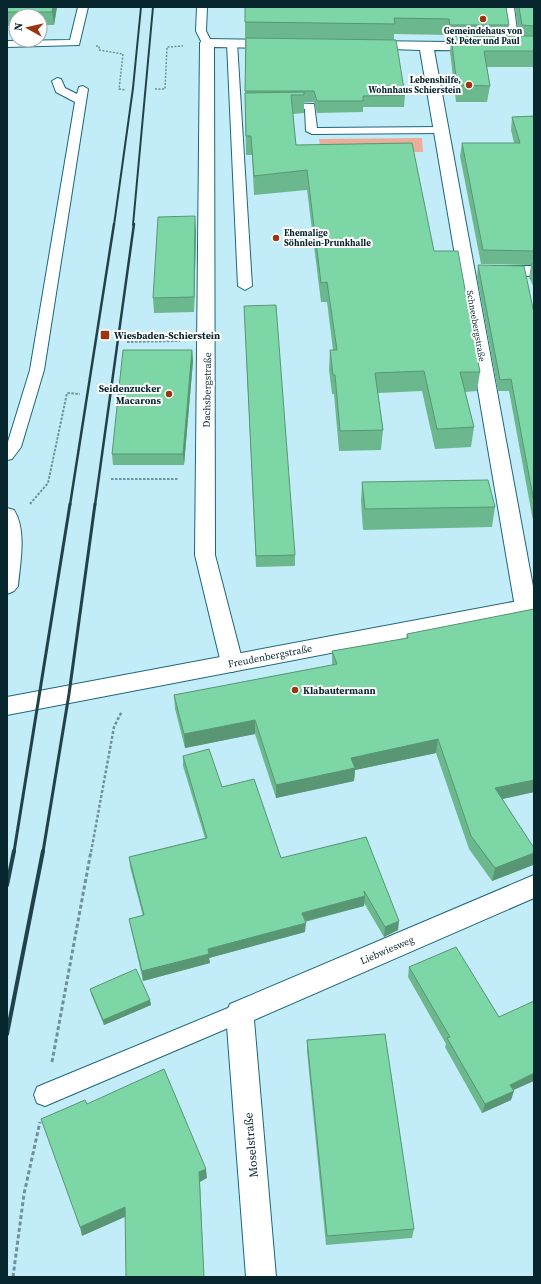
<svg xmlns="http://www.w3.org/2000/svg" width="541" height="1284" font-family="'Source Serif 4',serif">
	<rect width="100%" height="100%" fill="#c3ecf9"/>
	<path fill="#eaae9b" d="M422 138 423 152 321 153 319 139Z"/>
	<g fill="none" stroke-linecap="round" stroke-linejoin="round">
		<defs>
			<g id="service">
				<path d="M78 7H88L79 45 7 47V41L70 40Z"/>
				<path d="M197 7H207L206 31 212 43 211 45H203L196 31Z"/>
				<path d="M504 7H514L519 47 518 49H510L509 47Z"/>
				<path d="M232 40 237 43 252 286 245 290 238 286 227 43Z"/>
				<path d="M57 78 61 79 65 88 77 94 79 87 83 86 88 89 44 370 21 447 12 459 7 460V445L30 370 75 102 56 92 52 81Z"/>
				<path d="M281 103 314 104 317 128 441 127 447 130 441 133 312 134 306 131 305 109 277 108 275 106Z"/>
				<path d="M240 1003 247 1006 251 1013 247 1020 45 1106 37 1103 34 1095 37 1087Z"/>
			</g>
			<g id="minor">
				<path d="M207 39 275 40 280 41 282 44 280 47 275 48 214 47 215 555 243 663 240 669 232 672 224 669 221 663 195 555 200 43 202 40Z"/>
				<path d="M367 41 534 43V51L434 50 534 592V612L526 615 518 613 515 607 420 50 362 48 360 45 362 42Z"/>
				<path d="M495 266H534V276L489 275 487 271 489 267Z"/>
				<path d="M7 508 14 510C27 531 20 563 18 586L14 591 7 594Z"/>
				<path d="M534 875V898L254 1020 276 1277H246L226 1013 230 1004Z"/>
			</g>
			<path id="tertiary" d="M534 598V614L7 715V697Z"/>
		</defs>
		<use href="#service" stroke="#1c677a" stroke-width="2"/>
		<use href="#minor" stroke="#1c677a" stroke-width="2"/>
		<use href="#tertiary" stroke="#1c677a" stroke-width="2"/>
		<g stroke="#6e929d" stroke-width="1.5" stroke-dasharray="2 1.5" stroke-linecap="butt">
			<path d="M96 46H99V50L123 54 119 89 126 90"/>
			<path d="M155 89H165L167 47 183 46"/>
		</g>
		<g stroke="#6e929d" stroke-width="2" stroke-dasharray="2.5 1.5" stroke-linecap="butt">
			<path d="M127 342 180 341"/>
			<path d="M111 479H179"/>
			<path d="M30 504 48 483 67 393 80 394"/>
		</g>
		<path stroke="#6e929d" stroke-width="2.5" stroke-dasharray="3 2" stroke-linecap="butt" d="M91 852 114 727 122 711"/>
		<g stroke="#6e929d" stroke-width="3" stroke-dasharray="4 2.5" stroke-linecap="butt">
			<path d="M52 1062 91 851"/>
			<path d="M13 1277 24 1194 40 1122"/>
		</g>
		<use href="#service" fill="#fff" fill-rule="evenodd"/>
		<use href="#minor" fill="#fff" fill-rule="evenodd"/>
		<use href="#tertiary" fill="#fff" fill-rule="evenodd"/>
		<g stroke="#22424a" stroke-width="2">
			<path d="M114 225 133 88 141 7"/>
			<path d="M133 225 153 7"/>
		</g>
		<g stroke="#22424a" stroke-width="2.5">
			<path d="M70 505 114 224"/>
			<path d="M95 505 134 224"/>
		</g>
		<g stroke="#22424a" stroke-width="3">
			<path d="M14 852 70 504"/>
			<path d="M43 852 69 694 95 504"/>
		</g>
		<g stroke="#22424a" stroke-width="4">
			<path d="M7 885 14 851"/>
			<path d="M7 1034 43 851"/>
		</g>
	</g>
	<g fill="#6cb88e">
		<path d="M7 7H57L54 25H40V16H16V26H7Z"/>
		<path d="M245 7H506L509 25 507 36H519L515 7H534V67H487L490 86 487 102H456L450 52 451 40H448V35L394 34V40L405 95 404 107H363V112L317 113 314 102H304V113L293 114 296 145 434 251 480 372 477 391 465 392 474 427 471 447 435 449 422 391 378 393 383 430 381 450 339 451 334 394H332L329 370 330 350H333L327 302H321L307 190 254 195 252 155H246L245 111Z"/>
		<path d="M534 116V288L529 277 531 265 481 264 460 156 462 143H514L511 130 512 117Z"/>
		<path d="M196 231 194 312 154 313 153 298Z"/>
		<path d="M478 265 534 313V526L509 391H498L477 277Z"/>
		<path d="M244 306 295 555V566L256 567Z"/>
		<path d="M192 350 193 361 184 465H113L112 454Z"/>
		<path d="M362 482 495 507 492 527 363 530 361 502Z"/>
		<path d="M534 609V792L502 799 534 848V860L533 865 492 881 469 849 436 753 355 770 354 781 276 798 255 734 185 748 175 709 174 695 332 665V651L406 638 407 634Z"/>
		<path d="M183 756 222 787 281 858 366 837 398 930 384 937 364 903V906L305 922V932L209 958 210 963 143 981 131 929 129 919 143 916 130 867 129 857 205 838 183 766Z"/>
		<path d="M409 967 513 1090 511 1100 482 1113 445 1047 446 1044 408 977Z"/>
		<path d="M90 989 150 1000 151 1005 104 1025 91 994Z"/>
		<path d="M307 1040 414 1229 412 1238 326 1245 307 1051Z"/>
	</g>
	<g fill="#589674">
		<path d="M53 7H57L54 25 52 12Z"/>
		<path d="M195 216 196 231 194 312V297Z"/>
		<path d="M192 350 193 361 184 465 183 454Z"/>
		<path d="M255 720V734L185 748 184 734Z"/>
		<path d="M438 739 436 753 355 770 354 781 276 798V785L351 758Z"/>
		<path d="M534 780V792L493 801 495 788Z"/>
		<path d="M534 853V860L533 865 492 881 495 868Z"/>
		<path d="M365 896 364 906 302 922V913Z"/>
		<path d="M399 921 398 930 384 937 385 927Z"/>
		<path d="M306 923 305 932 209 958 210 963 143 981 142 971 208 949Z"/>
		<path d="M150 1000 151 1005 104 1025 103 1020Z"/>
		<path d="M534 1073V1081L507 1093 510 1085Z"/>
		<path d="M514 1091 511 1100 482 1113 485 1104Z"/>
		<path d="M206 1169 207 1178 200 1182 204 1277 199 1172Z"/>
		<path d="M125 1207 127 1216 82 1236 80 1227Z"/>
	</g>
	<g fill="#7dd6a5" stroke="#589674">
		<path d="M7 7H53L52 12H7Z"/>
		<path d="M245 7H506L509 25H450L449 19 394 18 395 24 245 22Z"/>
		<path d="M519 7H534V26L522 25Z"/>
		<path d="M451 36H534V51H484L490 86 457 85Z"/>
		<path d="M246 38 396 40 405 95 363 96V101H317L314 91H245Z"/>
		<path d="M304 92V95H291L296 145 412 143 434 251H458L480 372H460L474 427 437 429 424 371 375 373 383 430 340 431 335 375H333L330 350H337L327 282 321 283 307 170 254 176 251 136H246L245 93Z"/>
		<path d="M534 116V251L483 250 462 143H520L512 117Z"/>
		<path d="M195 216 194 297 153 298 158 217Z"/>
		<path d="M531 264H534V270Z"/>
		<path d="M478 265 524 266 534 313V502L511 379 500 380Z"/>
		<path d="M276 305 295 555 256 556 244 306Z"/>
		<path d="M123 350H192L183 454H112Z"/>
		<path d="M488 480 495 507 365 509 362 482Z"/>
		<path d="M534 609V780L495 788 534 848V853L495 868 471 836 438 739 351 758 355 768 276 785 255 720 184 734 174 695 337 664 332 651 408 638 407 634Z"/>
		<path d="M209 749 222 787 254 779 281 858 366 837 399 921 385 927 364 891 365 896 302 913 306 923 208 949 209 954 142 971 129 919 144 915 129 857 207 838 183 756Z"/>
		<path d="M456 947 499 1017 534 1001V1073L510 1085 514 1091 485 1104 447 1038 450 1037 409 967Z"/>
		<path d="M136 969 150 1000 103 1020 90 989Z"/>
		<path d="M385 1034 414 1229 327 1236 307 1040Z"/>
		<path d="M164 1069 206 1169 199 1172 204 1277H126L125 1207 80 1227 41 1119 85 1100 87 1104Z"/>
	</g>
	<g fill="#9b350d" stroke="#fff" stroke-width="1.5">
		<circle cx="483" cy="19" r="4"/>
		<circle cx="469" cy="85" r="4"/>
		<circle cx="276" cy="238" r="4"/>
		<rect x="100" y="330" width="10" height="10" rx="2"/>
		<circle cx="169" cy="394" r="4"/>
		<circle cx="295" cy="690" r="4"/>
	</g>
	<g text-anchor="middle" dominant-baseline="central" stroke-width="4" stroke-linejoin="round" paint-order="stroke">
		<g font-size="9" font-weight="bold" fill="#08262e" stroke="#fff">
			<text x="483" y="31">Gemeindehaus von<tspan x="483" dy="10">St. Peter und Paul</tspan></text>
			<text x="461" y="80" text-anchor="end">Lebenshilfe,<tspan x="461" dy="10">Wohnhaus Schierstein</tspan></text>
			<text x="284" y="233" text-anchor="start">Ehemalige<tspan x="284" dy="10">Söhnlein-Prunkhalle</tspan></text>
		</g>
		<g font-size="9" fill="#08262e" stroke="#fff">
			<text transform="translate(476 326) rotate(80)">Schneebergstraße</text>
		</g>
		<g font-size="10" font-weight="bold" fill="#08262e" stroke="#fff" text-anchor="start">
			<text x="114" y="335">Wiesbaden-Schierstein</text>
			<text x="161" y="388" text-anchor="end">Seidenzucker<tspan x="161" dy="12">Macarons</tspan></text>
			<text x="303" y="690">Klabautermann</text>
		</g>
		<g font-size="10" fill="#08262e" stroke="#fff">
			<text transform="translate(207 390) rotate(-89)">Dachsbergstraße</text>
			<text transform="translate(270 656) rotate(-11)">Freudenbergstraße</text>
			<text transform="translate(387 950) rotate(-23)">Liebwiesweg</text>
		</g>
		<g font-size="12" fill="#08262e" stroke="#fff">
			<text transform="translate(251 1145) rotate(-95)">Moselstraße</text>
		</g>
	</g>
	<rect width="541" height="1284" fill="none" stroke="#08262e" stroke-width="16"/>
	<g transform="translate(28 28) rotate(278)"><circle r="19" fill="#ffffff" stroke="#9ca8ab"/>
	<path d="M0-3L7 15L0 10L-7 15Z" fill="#9b350d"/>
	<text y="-6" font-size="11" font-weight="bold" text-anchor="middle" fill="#08262e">N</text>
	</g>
</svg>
